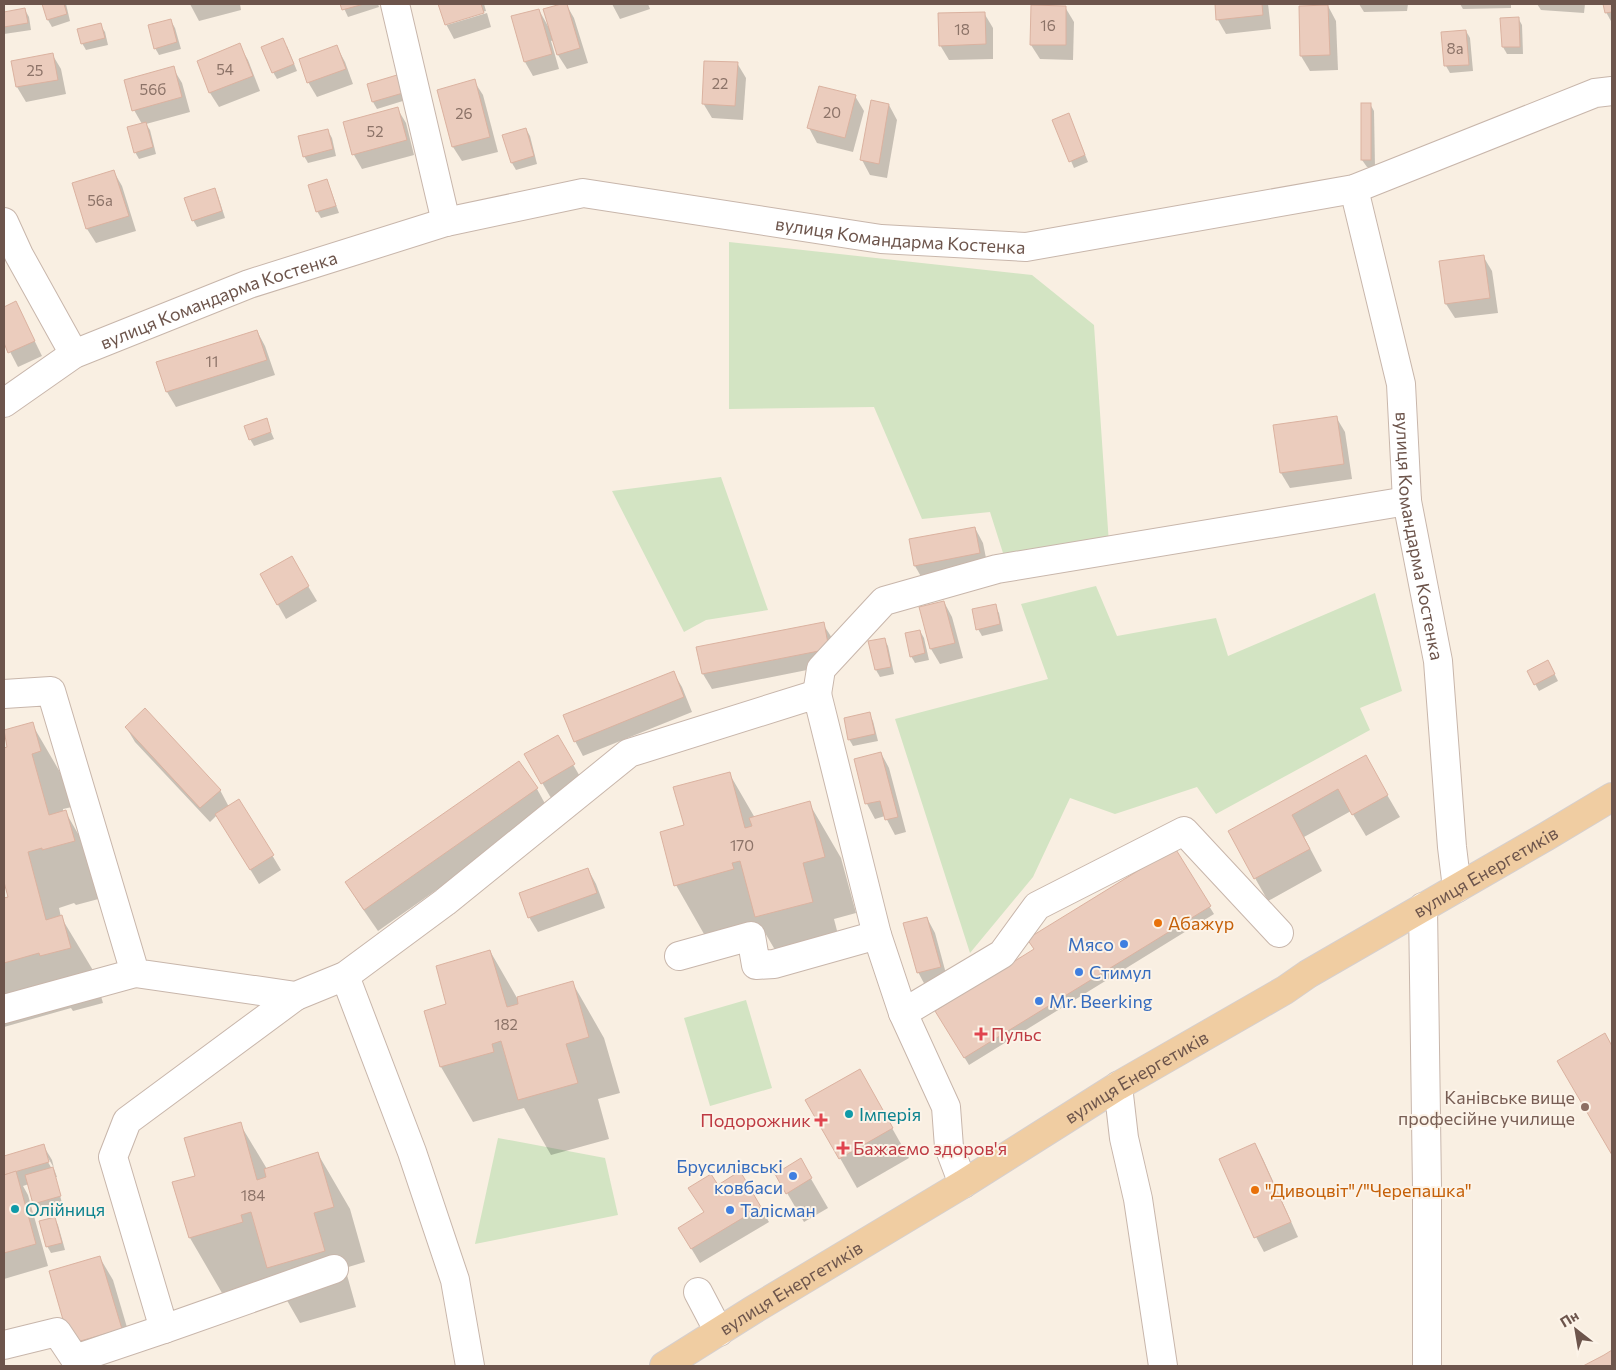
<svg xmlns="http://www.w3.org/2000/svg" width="1616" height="1370" font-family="Commissioner,sans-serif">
	<rect width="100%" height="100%" fill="#f9efe2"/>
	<g fill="#d3e4c3">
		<path d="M729 242 1032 275 1094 325 1109 544 1003 553 990 512 922 519 874 407 729 409Z"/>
		<path d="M721 477 768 610 706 620 684 632 612 491Z"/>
		<path d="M1096 586 1117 636 1216 618 1228 656 1375 593 1402 691 1360 708 1370 730 1216 814 1197 787 1115 814 1070 798 1033 877 970 953 895 719 1048 679 1021 604Z"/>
		<path d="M746 1000 772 1088 710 1106 684 1018Z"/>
		<path d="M498 1138 605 1158 618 1215 475 1244Z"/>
	</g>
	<g fill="#0003">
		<path d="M44 4H66L70 21 52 27 48 20Z"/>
		<path d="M190 4H240L241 10 199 21Z"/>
		<path d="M342 4H378L379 7 348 17Z"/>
		<path d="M440 4H484L486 11 447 22V25L487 13 491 27 454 39 446 24Z"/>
		<path d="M566 4 574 18 588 63 567 69 558 55 554 40 551 41 559 69 533 76 525 62 539 10 549 28 545 10Z"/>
		<path d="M612 4H648L650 9 620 19Z"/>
		<path d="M1216 4H1268L1271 29 1226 34 1218 20Z"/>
		<path d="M1359 4H1408L1407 11 1364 12Z"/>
		<path d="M1460 4H1511V8L1463 9Z"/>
		<path d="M1537 4H1585L1584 13 1541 10Z"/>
		<path d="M1605 4H1612V23L1606 12Z"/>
		<path d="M1328 6 1336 21 1338 70 1310 71 1301 56Z"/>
		<path d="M1065 7 1074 22 1073 60 1040 59 1031 45Z"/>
		<path d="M25 10 29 17 31 30 4 34V13Z"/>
		<path d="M984 13 993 28V59L949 60 940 45Z"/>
		<path d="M1518 18 1522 25 1523 54H1507L1503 47 1502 19Z"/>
		<path d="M171 21 175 28 181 49 159 55 155 48Z"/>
		<path d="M100 25 105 32 108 45 86 50 82 43Z"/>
		<path d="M1466 31 1470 38 1473 71 1450 73 1446 66 1443 33Z"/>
		<path d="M239 45 248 60 260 91 219 107 210 93 198 62Z"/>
		<path d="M287 46 297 71 277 79 273 72Z"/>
		<path d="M337 47 345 62 353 84 317 97 308 82Z"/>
		<path d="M52 54 61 69 66 94 26 102 17 87 13 62Z"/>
		<path d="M737 63 746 78 743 120 712 118 703 103Z"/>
		<path d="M173 68 182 83 190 112 146 124 150 130 156 154 139 159 135 152 142 124 134 110Z"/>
		<path d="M396 76 406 100 377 109 373 102 369 85Z"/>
		<path d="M474 81 483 95 498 152 462 161 453 147 438 91Z"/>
		<path d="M855 96 864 111 853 152 817 143 809 128Z"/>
		<path d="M1370 104 1374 111 1375 167H1367L1362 160Z"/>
		<path d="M889 105 897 120 887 178 870 175 862 160Z"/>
		<path d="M397 108 406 123 414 155 362 169 354 155 345 123Z"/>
		<path d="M1054 121 1072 122 1088 162 1074 168Z"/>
		<path d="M526 129 530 136 537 164 516 170 512 163Z"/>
		<path d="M328 131 332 138 336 156 308 163 304 156Z"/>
		<path d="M114 172 122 186 136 231 96 243 87 229 73 184Z"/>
		<path d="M326 181 330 188 339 213 321 218 317 211Z"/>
		<path d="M214 189 218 196 225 218 197 227 193 220Z"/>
		<path d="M1483 256 1492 271 1498 313 1455 318 1446 304Z"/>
		<path d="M16 303 42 356 18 367 4 340V308Z"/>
		<path d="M257 331 265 346 275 375 176 407 167 392 158 363Z"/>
		<path d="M1336 417 1345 432 1352 479 1290 488 1281 473Z"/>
		<path d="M266 420 274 439 254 446 250 439Z"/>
		<path d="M975 528 983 543 988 568 923 580 915 566Z"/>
		<path d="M291 558 317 601 286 619 261 575Z"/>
		<path d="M944 602 952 617 963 658 940 664 931 649 921 608Z"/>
		<path d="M995 606 999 613 1003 631 982 636 978 629Z"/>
		<path d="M823 624 832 638 837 664 712 689 703 674 698 648Z"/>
		<path d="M920 631 924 638 929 660 915 663 911 656Z"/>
		<path d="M884 639 888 646 894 674 880 677 876 670Z"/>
		<path d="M1548 661 1558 681 1539 691 1529 672Z"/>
		<path d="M673 672 682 687 692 712 583 756 575 741Z"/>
		<path d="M869 714 873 721 878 741 853 746 849 739Z"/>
		<path d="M32 724 64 779 72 807 63 809V812L65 811 97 867 106 897 76 905 74 903 59 908 61 917 94 972 103 1003 73 1011 71 1008 4 1027V899L9 897 4 877V749L9 748 4 731Z"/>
		<path d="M126 727 220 790 229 807 272 855 281 870 259 884 217 815 210 822 135 742Z"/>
		<path d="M557 737 582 780 551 798 526 755Z"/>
		<path d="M881 753 889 768 906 832 895 835 885 816 875 819 867 804 855 759Z"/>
		<path d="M1365 757 1400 817 1366 836 1351 811 1304 837 1322 871 1268 901 1229 832Z"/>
		<path d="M518 763 537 789 549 811 378 931 360 905 347 883Z"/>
		<path d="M729 773 755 818 809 803 841 858 856 913 834 919 844 958 788 972 761 926 708 941 676 885 685 826Z"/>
		<path d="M1174 849 1214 914 969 1065 936 1011 1035 950Z"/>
		<path d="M588 869 596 884 605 908 538 932 529 917Z"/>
		<path d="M927 918 935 933 948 981 926 987 918 972Z"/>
		<path d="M490 951 517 998 572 982 604 1038 620 1093 598 1099 609 1139 551 1155 524 1108 473 1122 441 1067 448 1005Z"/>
		<path d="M1604 1035 1612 1049V1153L1559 1062Z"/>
		<path d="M859 1070 909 1158 857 1188 807 1100Z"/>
		<path d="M240 1124 267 1169 318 1154 350 1209 365 1262 345 1268 356 1307 300 1323 274 1278 222 1293 190 1238 173 1183 196 1176Z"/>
		<path d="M1255 1144 1263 1159 1298 1237 1264 1252 1256 1237Z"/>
		<path d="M43 1145 52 1160 54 1168 47 1156 45 1157 52 1169H54L57 1177H55L62 1203 64 1202V1203L39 1211 34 1204 29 1184 23 1186 28 1195 48 1266 4 1279V1157Z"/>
		<path d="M800 1160 828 1208 804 1222 776 1174Z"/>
		<path d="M740 1173 769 1222 700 1263 679 1228 705 1213 717 1187Z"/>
		<path d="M54 1218 58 1225 65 1250 51 1253 47 1246Z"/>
		<path d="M100 1258 113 1280 134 1351 71 1344Z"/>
	</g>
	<g fill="#ebccbd" stroke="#dbb2a0">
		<path d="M42 4H64L67 14 47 20Z"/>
		<path d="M340 4H364L342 10Z"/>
		<path d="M438 4H481L484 13 445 25Z"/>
		<path d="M561 4H567L580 48 557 55 543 9Z"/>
		<path d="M1215 4H1262L1263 15 1216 20Z"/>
		<path d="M1603 4H1612V12L1605 13Z"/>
		<path d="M1031 5 1066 6V45H1030Z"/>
		<path d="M1328 5 1330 55 1300 56 1299 6Z"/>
		<path d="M25 8 28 23 4 27V12Z"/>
		<path d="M539 9 552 54 524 62 511 16Z"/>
		<path d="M985 12 986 44 939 46 938 13Z"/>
		<path d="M1519 17 1520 47H1502L1500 18Z"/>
		<path d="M171 19 177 42 154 49 148 25Z"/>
		<path d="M101 23 105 38 81 44 77 29Z"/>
		<path d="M1466 30 1469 65 1444 66 1441 32Z"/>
		<path d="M283 38 294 64 272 73 261 47Z"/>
		<path d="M240 43 253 76 209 93 197 61Z"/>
		<path d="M337 45 346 69 307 83 299 59Z"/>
		<path d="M53 53 58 80 16 87 11 61Z"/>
		<path d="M704 61 738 62 735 106 702 104Z"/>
		<path d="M174 66 182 97 132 111 124 80Z"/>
		<path d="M397 75 403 93 372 102 367 84Z"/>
		<path d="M475 79 490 137 452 147 437 90Z"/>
		<path d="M819 86 856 95 845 138 807 128Z"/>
		<path d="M871 100 889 104 879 164 860 160Z"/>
		<rect x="1361" y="103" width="10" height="57"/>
		<path d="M398 107 407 140 352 155 343 122Z"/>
		<path d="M1069 113 1085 155 1069 162 1052 120Z"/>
		<path d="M146 122 153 147 134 153 127 127Z"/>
		<path d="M526 128 534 156 511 163 502 135Z"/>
		<path d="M328 129 333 149 303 157 298 136Z"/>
		<path d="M114 170 129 216 86 229 72 183Z"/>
		<path d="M327 179 336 206 316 212 308 185Z"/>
		<path d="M215 188 222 211 192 221 184 198Z"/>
		<path d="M1484 255 1490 298 1445 304 1439 261Z"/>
		<path d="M16 301 35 341 8 353 4 343V307Z"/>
		<path d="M257 330 267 360 166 392 156 362Z"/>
		<path d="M1337 416 1344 464 1280 473 1273 425Z"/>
		<path d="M267 418 271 432 249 440 244 426Z"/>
		<path d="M975 527 980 553 914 566 909 539Z"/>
		<path d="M292 556 309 586 277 605 260 574Z"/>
		<path d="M944 601 955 643 930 649 919 607Z"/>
		<path d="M996 604 1000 624 976 630 972 609Z"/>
		<path d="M824 622 829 649 702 674 696 647Z"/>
		<path d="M920 630 925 653 910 657 905 633Z"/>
		<path d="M885 638 891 667 875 670 868 641Z"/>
		<path d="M1548 660 1555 674 1534 685 1527 671Z"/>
		<path d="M674 671 684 697 574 742 563 715Z"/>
		<path d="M145 708 221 790 200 808 125 727Z"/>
		<path d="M870 712 875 734 848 740 844 718Z"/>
		<path d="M33 722 41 751 32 754 49 815 66 810 75 841 42 850V848L28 852 46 920 62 915 71 948 40 956 39 953 4 963V898L8 897 4 882V748L7 747 4 730Z"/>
		<path d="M558 735 575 764 541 784 524 754Z"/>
		<path d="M881 752 898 817 885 820 880 801 865 804 854 759Z"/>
		<path d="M1366 755 1388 795 1352 815 1338 789 1292 815 1310 849 1254 879 1228 831Z"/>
		<path d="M519 761 538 788 364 910 345 882Z"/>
		<path d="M730 772 745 828 752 826 749 818 810 801 825 857 803 863 813 902 755 917 740 861 732 863 734 869 674 886 660 832 684 825 673 787Z"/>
		<path d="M239 799 274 855 250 870 215 814Z"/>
		<path d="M1175 848 1211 906 964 1058 935 1011 1034 949 1027 939Z"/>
		<path d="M588 868 597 893 528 918 519 893Z"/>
		<path d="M927 917 941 967 917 973 903 923Z"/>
		<path d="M490 950 507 1007 518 1004 517 997 573 981 589 1037 566 1044 578 1083 518 1100 501 1041 492 1044 494 1052 440 1067 424 1011 446 1004 436 966Z"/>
		<path d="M1605 1033 1612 1046V1155L1557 1061Z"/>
		<path d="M860 1069 893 1128 839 1159 805 1100Z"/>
		<path d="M241 1122 257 1180 266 1177 264 1169 318 1152 334 1207 314 1213 325 1251 267 1268 251 1212 241 1215 243 1222 189 1238 172 1182 195 1176 184 1138Z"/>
		<path d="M1255 1143 1291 1222 1254 1238 1219 1159Z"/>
		<path d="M44 1144 49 1162 4 1175V1156Z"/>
		<path d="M801 1158 812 1178 786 1194 775 1174Z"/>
		<path d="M53 1167 61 1196 33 1204 25 1175Z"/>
		<path d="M16 1171 36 1244 4 1253V1175Z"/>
		<path d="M740 1171 761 1207 691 1249 678 1228 704 1212 688 1188 711 1174 718 1185Z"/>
		<path d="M55 1217 62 1243 46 1247 39 1221Z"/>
		<path d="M100 1256 122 1329 70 1344 49 1271Z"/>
		<path d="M1612 1350V1366H1583L1604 1355Z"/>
	</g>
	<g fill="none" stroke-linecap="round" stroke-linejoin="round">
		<defs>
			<g id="minor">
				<path d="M395 4 446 222"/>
				<path id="s1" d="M1354 189 1401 384 1407 501 1438 661 1452 847 1457 888"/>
				<path d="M4 222 19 255 74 354"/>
				<path id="s2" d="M4 403 74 354 249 284 446 222 583 193 881 239 1026 247 1354 189 1595 93 1612 91"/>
				<path d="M4 694 51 691 135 973 296 996 345 976 445 902 629 753 817 694 877 935 903 1013 946 1107 949 1147 963 1184"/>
				<path d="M817 694 821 669 884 601 997 569 1407 501"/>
				<path d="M1423 907 1427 1188V1366"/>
				<path d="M679 956 751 936 756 965 774 964 877 935"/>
				<path d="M345 976 412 1152 455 1280 470 1366"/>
				<path d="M296 996 127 1121 113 1157 164 1329 334 1269"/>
				<path d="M4 1009 135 973"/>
				<path d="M903 1013 1002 954 1037 906 1184 831 1279 933"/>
				<path d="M1118 1086 1124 1138 1138 1199 1163 1366"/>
				<path d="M698 1292 719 1332"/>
				<path d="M4 1345 57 1332 75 1359 164 1329"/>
			</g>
			<g id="major">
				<path id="s3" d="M664 1366 753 1310 963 1184 1118 1086 1285 990 1308 974 1547 836 1612 797"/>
			</g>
		</defs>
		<use href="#minor" stroke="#c8b6ab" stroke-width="30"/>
		<use href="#major" stroke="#d6cfcd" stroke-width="30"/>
		<use href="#minor" stroke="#fff" stroke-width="28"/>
		<use href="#major" stroke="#f0cda2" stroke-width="28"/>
	</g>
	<g fill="#e8710a" stroke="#fcf3e8" stroke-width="2">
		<circle cx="1158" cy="923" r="5"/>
		<circle cx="1255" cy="1190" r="5"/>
	</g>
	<g fill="#3f7fe0" stroke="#fcf3e8" stroke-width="2">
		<circle cx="1124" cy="944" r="5"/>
		<circle cx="1079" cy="972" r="5"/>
		<circle cx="1039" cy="1001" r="5"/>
		<circle cx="793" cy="1176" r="5"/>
		<circle cx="730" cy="1210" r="5"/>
	</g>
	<g fill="#e0444e" stroke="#fcf3e8" stroke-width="2">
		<path d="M978.5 1026.5h5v5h5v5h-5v5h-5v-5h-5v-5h5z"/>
		<path d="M818.5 1112.5h5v5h5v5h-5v5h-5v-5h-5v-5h5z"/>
		<path d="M840.5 1140.5h5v5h5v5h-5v5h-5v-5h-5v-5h5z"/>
	</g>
	<circle fill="#8d6e63" stroke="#fcf3e8" stroke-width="2" cx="1585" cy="1107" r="5"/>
	<g fill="#0f9aa8" stroke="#fcf3e8" stroke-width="2">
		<circle cx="849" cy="1114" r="5"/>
		<circle cx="15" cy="1209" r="5"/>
	</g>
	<g text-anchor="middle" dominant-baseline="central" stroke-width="4" stroke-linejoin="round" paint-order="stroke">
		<g font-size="15" fill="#8c7368">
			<text x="1048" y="25">16</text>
			<text x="962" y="29">18</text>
			<text x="1455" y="48">8а</text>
			<text x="225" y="69">54</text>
			<text x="35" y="70">25</text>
			<text x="720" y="83">22</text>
			<text x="153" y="89">56б</text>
			<text x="832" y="112">20</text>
			<text x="464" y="113">26</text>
			<text x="375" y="131">52</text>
			<text x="100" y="200">56а</text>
			<text x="212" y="361">11</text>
			<text x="742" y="845">170</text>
			<text x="506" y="1024">182</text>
			<text x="253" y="1195">184</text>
		</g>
		<g font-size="18" fill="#6d554c" stroke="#fcf3e8">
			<text stroke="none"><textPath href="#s2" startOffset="941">вулиця Командарма Костенка</textPath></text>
			<text stroke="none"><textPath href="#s2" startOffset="240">вулиця Командарма Костенка</textPath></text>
			<text stroke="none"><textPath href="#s1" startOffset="354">вулиця Командарма Костенка</textPath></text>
			<text stroke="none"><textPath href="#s3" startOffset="959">вулиця Енергетиків</textPath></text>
			<text stroke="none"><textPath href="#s3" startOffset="554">вулиця Енергетиків</textPath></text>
			<text stroke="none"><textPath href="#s3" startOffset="149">вулиця Енергетиків</textPath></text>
		</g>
		<g font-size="18" fill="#c56008" stroke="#fcf3e8" text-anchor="start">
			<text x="1168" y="923">Абажур</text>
			<text x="1265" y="1190">"Дивоцвіт"/"Черепашка"</text>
		</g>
		<g font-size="18" fill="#366cbe" stroke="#fcf3e8" text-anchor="start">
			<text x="1114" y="944" text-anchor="end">Мясо</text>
			<text x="1089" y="972">Стимул</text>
			<text x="1049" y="1001">Mr. Beerking</text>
			<text x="783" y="1166" text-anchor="end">Брусилівські<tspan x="783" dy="21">ковбаси</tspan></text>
			<text x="740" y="1210">Талісман</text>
		</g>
		<g font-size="18" fill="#be3a42" stroke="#fcf3e8" text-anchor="start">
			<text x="991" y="1034">Пульс</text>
			<text x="811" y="1120" text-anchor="end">Подорожник</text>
			<text x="853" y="1148">Бажаємо здоров'я</text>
		</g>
		<g font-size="18" fill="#785e54" stroke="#fcf3e8" text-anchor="end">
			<text x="1575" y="1097">Канівське вище<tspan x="1575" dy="21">професійне училище</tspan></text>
		</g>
		<g font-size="18" fill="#0d838f" stroke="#fcf3e8" text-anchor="start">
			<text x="859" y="1114">Імперія</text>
			<text x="25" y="1209">Олійниця</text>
		</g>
	</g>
	<rect width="1616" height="1370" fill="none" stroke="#6d554c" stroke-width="10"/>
	<g transform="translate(1576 1330) rotate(329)" stroke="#fcf3e8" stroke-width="4" paint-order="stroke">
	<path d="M0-4L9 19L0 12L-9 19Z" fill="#6d554c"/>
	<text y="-8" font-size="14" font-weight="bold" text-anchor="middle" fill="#6d554c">Пн</text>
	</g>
</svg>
